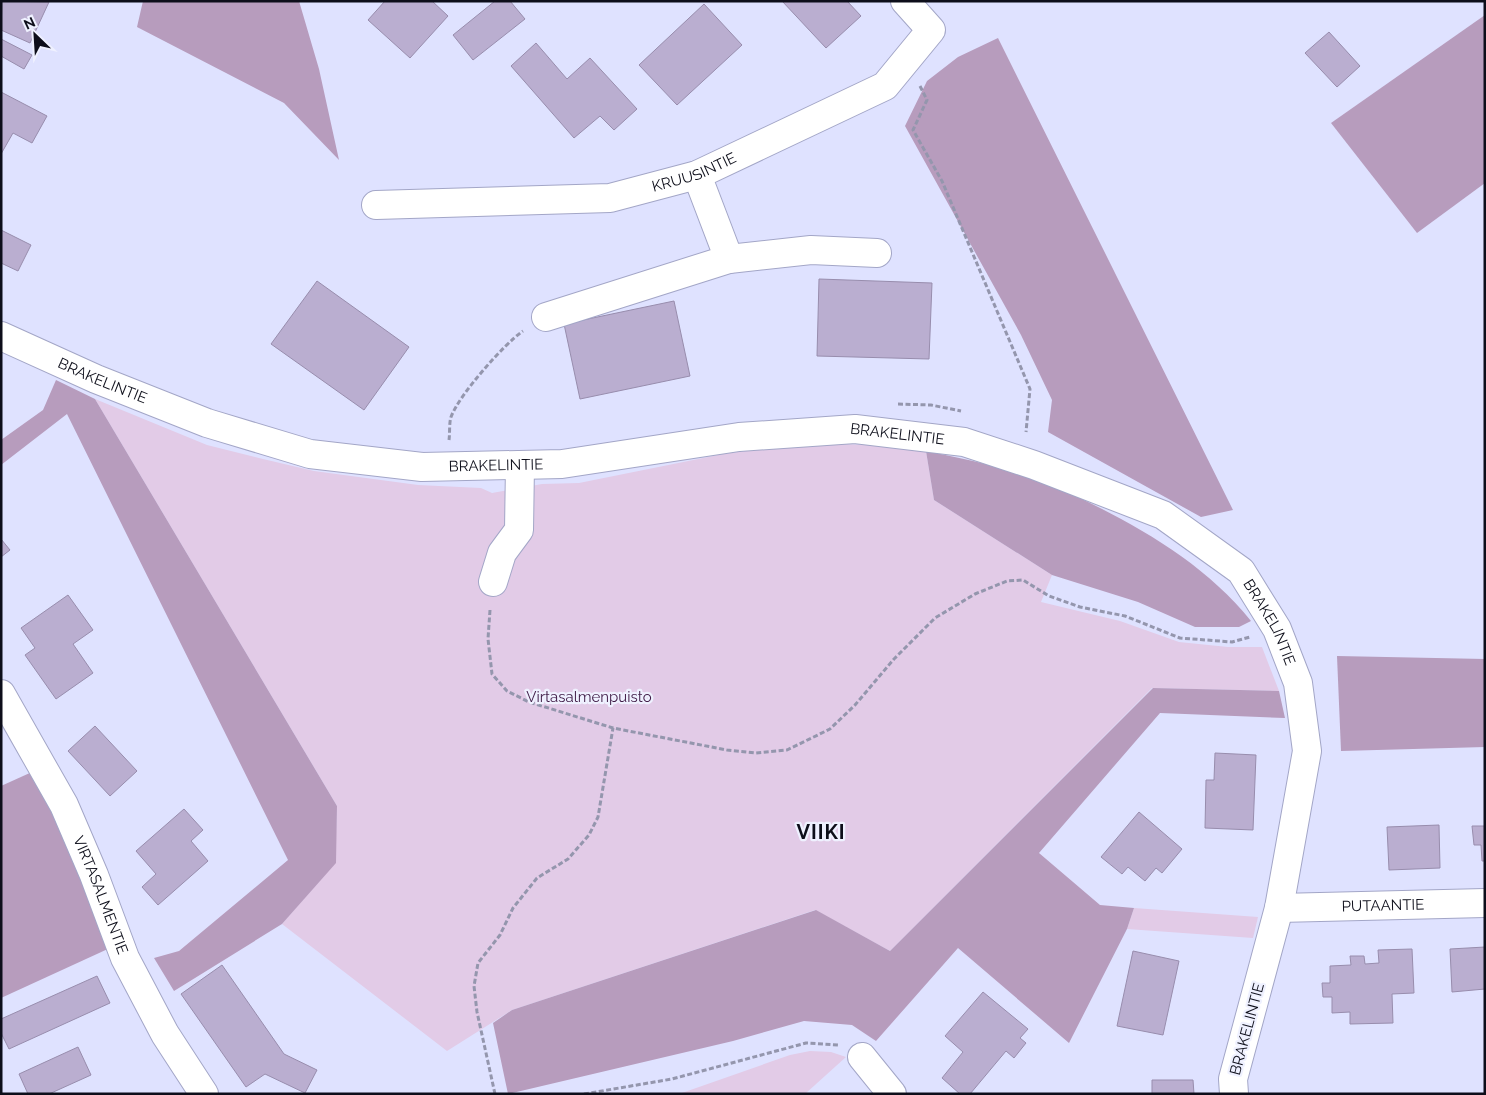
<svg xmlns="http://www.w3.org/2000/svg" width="1486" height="1095" font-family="Raleway,sans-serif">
	<rect width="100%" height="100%" fill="#dfe2ff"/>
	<g fill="#e2cbe7">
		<path d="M95 399 207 445 263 459 314 471 418 485 481 488 492 493 542 484 579 483 723 454 806 443 875 445 926 451 934 500 1052 575 1041 602 1120 621 1179 642 1228 647H1262L1279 691 1152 688 890 951 815 910 512 1010 447 1051 282 924 335 863 337 806Z"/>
		<path d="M1134 908 1258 917 1253 938 1127 929Z"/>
		<path d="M810 1051 831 1052 846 1057 805 1094H679L790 1055Z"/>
	</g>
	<g fill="#b79cbd">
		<path d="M143 1H299L319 69 339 160 284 103 137 27Z"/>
		<path d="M1485 15V183L1417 233 1331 123Z"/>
		<path d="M998 38 1233 510 1201 517 1048 432 1052 400 1021 335 905 126 927 81 958 57Z"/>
		<path d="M56 380 95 399 337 806 336 863 282 924 174 991 154 958 179 951 288 860 67 414 1 465V440L43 410Z"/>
		<path d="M926 451C964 459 1003 467 1041 479 1055 484 1069 493 1082 499 1144 529 1207 566 1251 621L1239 627H1195L1138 602 1052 575 934 500Z"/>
		<path d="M1337 656 1485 659V747L1341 751Z"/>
		<path d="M1153 688 1279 691 1285 718 1160 713 1039 853 1100 905 1134 908 1127 929 1069 1043 958 948 876 1041 852 1025 804 1021 733 1041 508 1094 493 1023 512 1010 816 910 890 951Z"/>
		<path d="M32 772 78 866 110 948 1 998V786Z"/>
	</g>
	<g fill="#baaed0" stroke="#988dad">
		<path d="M2 1 49 2 30 43 1 30Z"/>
		<path d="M385 1H432L448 16 410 58 368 20Z"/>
		<path d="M495 1H510L525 19 473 60 453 35Z"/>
		<path d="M782 1H847L861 16 826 48Z"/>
		<path d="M704 4 742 45 677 105 639 65Z"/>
		<path d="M1329 32 1360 66 1337 87 1305 53Z"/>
		<path d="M1 39 32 55 24 69 1 56Z"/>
		<path d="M536 43 567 79 590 58 637 109 614 130 600 116 574 138 511 66Z"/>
		<path d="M1 92 47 116 32 143 13 133 1 154Z"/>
		<path d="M1 230 31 245 18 271 1 263Z"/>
		<path d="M819 279 932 283 929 359 817 356Z"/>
		<path d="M317 281 409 347 364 410 271 344Z"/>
		<path d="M674 301 690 376 580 399 564 324Z"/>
		<path d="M1 539 10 550 1 557Z"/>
		<path d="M68 595 93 630 73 644 93 673 56 699 25 655 35 648 21 628Z"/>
		<path d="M95 726 137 771 110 796 68 751Z"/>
		<path d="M1215 753 1256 755 1253 830 1205 828 1206 780H1214Z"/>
		<path d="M184 809 203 830 191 841 208 861 158 905 142 887 156 874 136 851Z"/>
		<path d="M1139 812 1182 849 1162 873 1156 868 1145 881 1128 867 1122 874 1101 857Z"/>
		<path d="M1439 825 1440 868 1389 870 1387 827Z"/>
		<path d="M1472 826H1485V861H1482L1481 845H1474Z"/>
		<path d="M1485 947V989L1452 992 1450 949Z"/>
		<path d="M1412 949 1414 993 1392 994 1393 1023 1350 1024V1012L1332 1013V997H1323L1322 983H1330V966L1351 965 1350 956H1364L1365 964 1379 963 1378 950Z"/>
		<path d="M1133 951 1179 961 1163 1035 1117 1026Z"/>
		<path d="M222 965 284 1054 317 1070 305 1093 265 1074 246 1087 181 994Z"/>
		<path d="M97 976 110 1003 9 1049 1 1033V1019Z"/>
		<path d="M983 992 1028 1029 1020 1038 1026 1043 1014 1058 1006 1051 970 1094H960L942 1078 963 1052 945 1036Z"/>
		<path d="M78 1047 91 1075 49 1094H28L19 1074Z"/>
		<path d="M1152 1080H1193L1194 1094H1152Z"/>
	</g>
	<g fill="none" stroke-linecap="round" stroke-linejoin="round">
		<defs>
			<g id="minor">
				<path d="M697 175 729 259"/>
				<path id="s1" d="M376 205 610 198 697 175 885 86 931 30 905 1"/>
				<path d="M546 317 729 259 811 250 877 253"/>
				<path id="s2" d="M1 336 96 379 207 423 310 454 422 467 562 464 739 437 855 429 964 442 1034 465 1163 515 1241 571 1277 629 1298 683 1307 751 1279 908 1233 1079 1234 1094"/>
				<path d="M493 582 502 553 519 530 520 465"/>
				<path id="s3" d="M1 694 64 805 94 875 125 958 165 1034 204 1094"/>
				<path id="s4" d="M1279 908 1485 903"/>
				<path d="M862 1057 892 1094"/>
			</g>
		</defs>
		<use href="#minor" stroke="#a3a6c7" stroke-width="30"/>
		<g stroke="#9496ad" stroke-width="3" stroke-dasharray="5 2.5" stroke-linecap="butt">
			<path d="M920 86 927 100 913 130 942 181 1030 389 1026 432"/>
			<path d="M898 404 931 405 961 411"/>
			<path d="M449 440C450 433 449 423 451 417 459 395 504 344 523 331"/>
			<path d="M490 610 488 639 492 674 507 691 529 702 613 728 727 750 756 753 787 750 830 729 855 705 894 659 935 618 975 594 1007 581 1023 580 1049 596 1080 607 1125 616 1180 638 1232 642 1250 637"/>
			<path d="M495 1094 477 1012 474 986 478 963 500 935 513 908 537 878 568 859 589 835 598 817 613 728"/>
			<path d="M584 1094 672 1079 806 1043 839 1045"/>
		</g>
		<use href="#minor" stroke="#fff" stroke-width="28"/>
	</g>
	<g text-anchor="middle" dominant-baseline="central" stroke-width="4.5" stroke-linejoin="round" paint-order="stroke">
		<g font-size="15" fill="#0d0e1a" stroke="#eff1ff">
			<text stroke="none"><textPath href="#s1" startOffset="322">KRUUSINTIE</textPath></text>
			<text stroke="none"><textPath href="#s2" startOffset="111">BRAKELINTIE</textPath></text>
			<text stroke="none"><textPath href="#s2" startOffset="922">BRAKELINTIE</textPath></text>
			<text stroke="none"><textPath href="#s2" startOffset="518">BRAKELINTIE</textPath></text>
			<text stroke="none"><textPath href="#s2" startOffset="1356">BRAKELINTIE</textPath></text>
			<text stroke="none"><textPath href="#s3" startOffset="225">VIRTASALMENTIE</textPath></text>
			<text stroke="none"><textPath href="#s4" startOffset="104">PUTAANTIE</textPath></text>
			<text transform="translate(1247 1029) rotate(-75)">BRAKELINTIE</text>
		</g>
		<g font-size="15" fill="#3f1b46" stroke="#eff1ff">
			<text x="589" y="697">Virtasalmenpuisto</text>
		</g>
		<g font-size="20" font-weight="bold" letter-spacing="1" fill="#0d0e1a" stroke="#eff1ff">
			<text x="821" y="832">VIIKI</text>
		</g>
	</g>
	<rect width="1486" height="1095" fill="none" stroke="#0d0e1a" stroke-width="5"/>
	<g transform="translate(35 35) rotate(335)" stroke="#eff1ff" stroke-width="4" paint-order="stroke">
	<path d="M0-4L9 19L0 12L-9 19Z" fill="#0d0e1a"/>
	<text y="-8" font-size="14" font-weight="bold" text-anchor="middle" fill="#0d0e1a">N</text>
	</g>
</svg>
